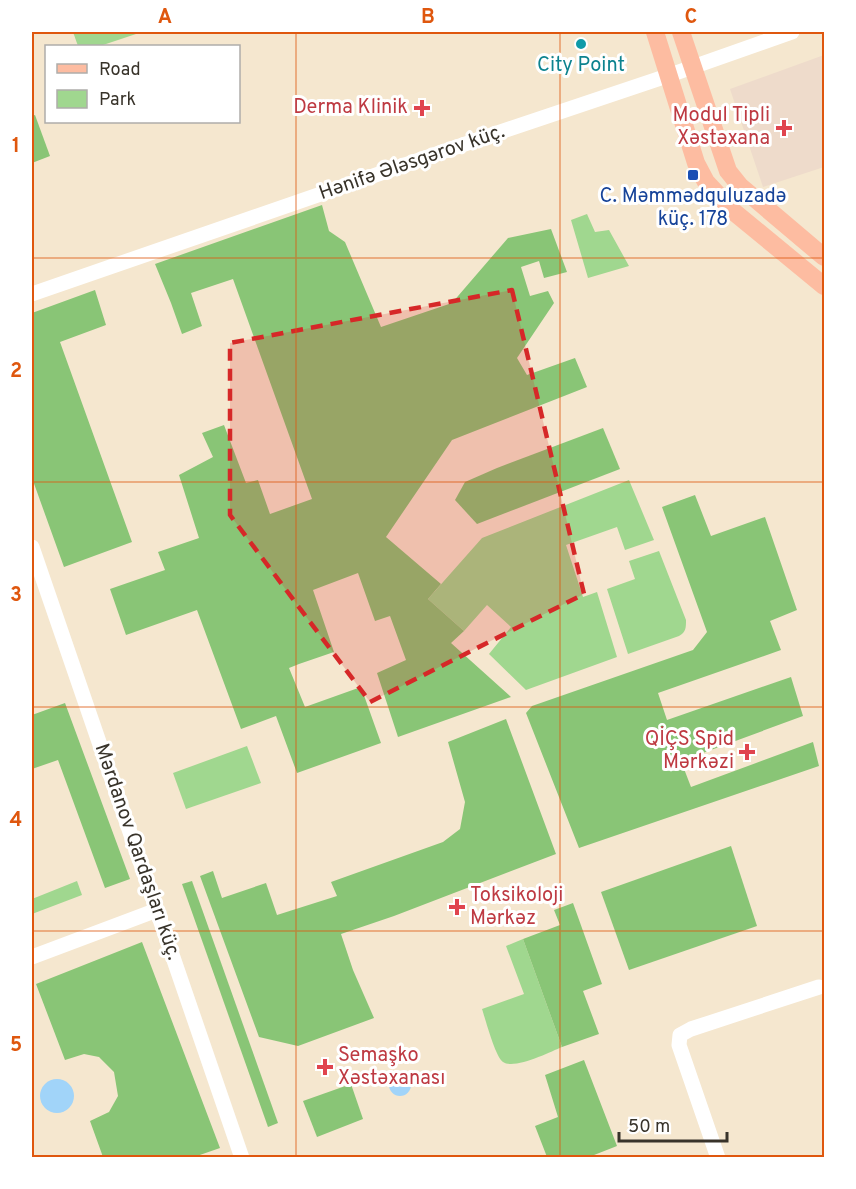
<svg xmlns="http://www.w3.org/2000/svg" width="856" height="1189" font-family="Overpass,sans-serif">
	<rect width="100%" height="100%" fill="#f5e7cf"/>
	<path fill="#eedbcb" d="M824 55V167L763 187 730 89Z"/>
	<g fill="#a0d78f">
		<path d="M73 32H142L100 46H78Z"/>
		<path d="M587 214 595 232 609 230 629 266 588 278 571 220Z"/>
		<path d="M629 480 654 540 625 550 617 527 566 545 583 597 597 592 617 657 526 690 489 654 511 627 487 605 464 631 428 599 482 538Z"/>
		<path d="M659 551 686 620C686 628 686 632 679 636L628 654 607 589 635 579 629 561Z"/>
		<path d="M247 746 261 783 186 809 173 773Z"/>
		<path d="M77 881 82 895 32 914V899Z"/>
		<path d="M523 939 562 1047C550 1052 514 1070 503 1062 495 1056 486 1021 482 1009L524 994 506 946Z"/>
	</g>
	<g fill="#89c576">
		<path d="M35 115 50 156 32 163V116Z"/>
		<path d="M322 205 329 231 345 242 381 327 452 303 508 238 551 229 567 272 544 278 539 261 521 267 530 296 548 291 554 303 517 358 527 375 575 358 587 387 452 440 386 537 441 584 428 599 464 631 451 643 511 697 398 737 377 673 406 660 390 616 375 621 358 573 313 590 334 652 299 664 289 668 305 707 361 687 381 743 297 773 276 716 241 729 197 610 126 635 110 589 165 570 158 552 199 538 179 475 213 457 202 433 224 425 246 483 258 480 270 514 312 499 233 279 191 293 202 326 182 334 171 303 155 264Z"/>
		<path d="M95 290 106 325 60 342 132 542 64 567 32 478V313Z"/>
		<path d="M603 428 620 469 477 524 455 500 465 482 497 468Z"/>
		<path d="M695 495 711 536 765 517 797 610 770 621 781 650 658 693 667 720 791 677 803 716 681 761 691 787 813 742 819 766 579 848 526 713 532 706 693 650 707 632 662 507Z"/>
		<path d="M65 703 130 879 105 888 58 760 32 769V715Z"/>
		<path d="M506 719 556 854 394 916 341 934 353 970 374 1018 298 1046 259 1037 200 876 213 871 222 898 266 883 277 915 337 896 331 882 443 842 460 829 465 802 448 742Z"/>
		<path d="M731 846 757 926 629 970 601 892Z"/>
		<path d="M192 881 278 1123 268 1127 182 884Z"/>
		<path d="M573 903 602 984 583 991 599 1034 562 1047 523 939 560 925 554 910Z"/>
		<path d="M142 942 220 1148 194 1157H103L90 1121 109 1112 118 1096 114 1072 99 1057 84 1054 65 1060 36 984Z"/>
		<path d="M584 1060 617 1146 589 1157H547L535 1126 558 1117 545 1075Z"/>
		<path d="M351 1084 363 1119 317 1137 303 1101Z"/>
	</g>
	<g fill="#a1d4f9">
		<circle cx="400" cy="1085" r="11"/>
		<circle cx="57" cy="1096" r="17"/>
	</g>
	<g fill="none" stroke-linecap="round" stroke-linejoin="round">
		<g stroke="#fff" stroke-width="15">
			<path d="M32 294 497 133 670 75 792 32"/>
			<path d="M32 547 242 1158"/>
			<path d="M32 957 157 910"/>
			<path d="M718 1158 679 1045 680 1035 691 1029 819 987"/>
		</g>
		<g stroke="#fdbca1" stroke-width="18">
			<path d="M655 32 696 163 706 182 734 212 824 286"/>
			<path d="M681 32 728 171 740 186 824 257"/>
		</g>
	</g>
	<path fill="#d62828" fill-opacity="0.2" stroke="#d62828" stroke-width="4.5" stroke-dasharray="12 8" stroke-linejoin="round" d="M512 290 584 594 370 702 230 515V343Z"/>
	<path fill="none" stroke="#df570e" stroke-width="1.5" stroke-opacity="0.55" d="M296 32V1158M560 32V1158M32 258H824M32 482H824M32 707H824M32 931H824"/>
	<circle fill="#0f9aa8" stroke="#fff" stroke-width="2" cx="581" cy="44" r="6"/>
	<g fill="#e0444e" stroke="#fff" stroke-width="2">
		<path d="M419 99h6v6h6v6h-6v6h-6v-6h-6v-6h6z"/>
		<path d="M781 119h6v6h6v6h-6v6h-6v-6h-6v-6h6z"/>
		<path d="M744 743h6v6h6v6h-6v6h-6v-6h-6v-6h6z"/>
		<path d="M454 898h6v6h6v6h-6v6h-6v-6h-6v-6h6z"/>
		<path d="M322 1058h6v6h6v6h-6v6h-6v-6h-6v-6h6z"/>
	</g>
	<rect fill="#1a4fb4" stroke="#fff" stroke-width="2" x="687" y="169" width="12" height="12" rx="3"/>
	<g text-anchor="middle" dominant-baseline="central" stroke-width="6" stroke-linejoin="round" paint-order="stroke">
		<g font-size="20" fill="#0d838f" stroke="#fff">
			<text x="581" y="66">City Point</text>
		</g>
		<g font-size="20" fill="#be3a42" stroke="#fff" text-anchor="end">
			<text x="408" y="108">Derma Klinik</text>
			<text x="770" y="116">Modul Tipli<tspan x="770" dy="23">Xəstəxana</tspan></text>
			<text x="734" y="740">QİÇS Spid<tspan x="734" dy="23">Mərkəzi</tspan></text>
			<text x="470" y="896" text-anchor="start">Toksikoloji<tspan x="470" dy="23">Mərkəz</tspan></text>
			<text x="338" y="1056" text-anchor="start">Semaşko<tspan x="338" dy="23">Xəstəxanası</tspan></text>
		</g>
		<g font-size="20" fill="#38332a" stroke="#fff">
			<text transform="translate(412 163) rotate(-19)">Hənifə Ələsgərov küç.</text>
			<text transform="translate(137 852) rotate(71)">Mərdanov Qardaşları küç.</text>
		</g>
		<g font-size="20" fill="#164399" stroke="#fff">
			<text x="693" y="197">C. Məmmədquluzadə<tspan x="693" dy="23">küç. 178</tspan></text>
		</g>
	</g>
	<rect width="856" height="1189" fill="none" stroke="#ffffff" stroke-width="66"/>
	<rect x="45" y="45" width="195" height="78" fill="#ffffff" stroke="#afadaa" stroke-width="1.5"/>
	<rect x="57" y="64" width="30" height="9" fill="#fdbca1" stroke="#afadaa" stroke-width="1.5"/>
	<text x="99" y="75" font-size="18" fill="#38332a">Road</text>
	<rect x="57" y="90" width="30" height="18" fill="#a0d78f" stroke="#afadaa" stroke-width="1.5"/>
	<text x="99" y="105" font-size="18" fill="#38332a">Park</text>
	<path d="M619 1132v9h108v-9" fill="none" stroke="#38332a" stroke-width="3"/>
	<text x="628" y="1132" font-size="18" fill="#38332a" stroke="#ffffff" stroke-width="4.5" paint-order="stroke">50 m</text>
	<rect x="33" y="33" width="790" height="1123" fill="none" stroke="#df570e" stroke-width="2"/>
	<g font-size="20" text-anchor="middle" font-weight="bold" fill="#df570e">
		<text x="165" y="23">A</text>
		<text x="428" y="23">B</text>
		<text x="691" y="23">C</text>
		<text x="16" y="152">1</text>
		<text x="16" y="377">2</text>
		<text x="16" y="601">3</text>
		<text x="16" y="826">4</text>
		<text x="16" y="1051">5</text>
	</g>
</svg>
